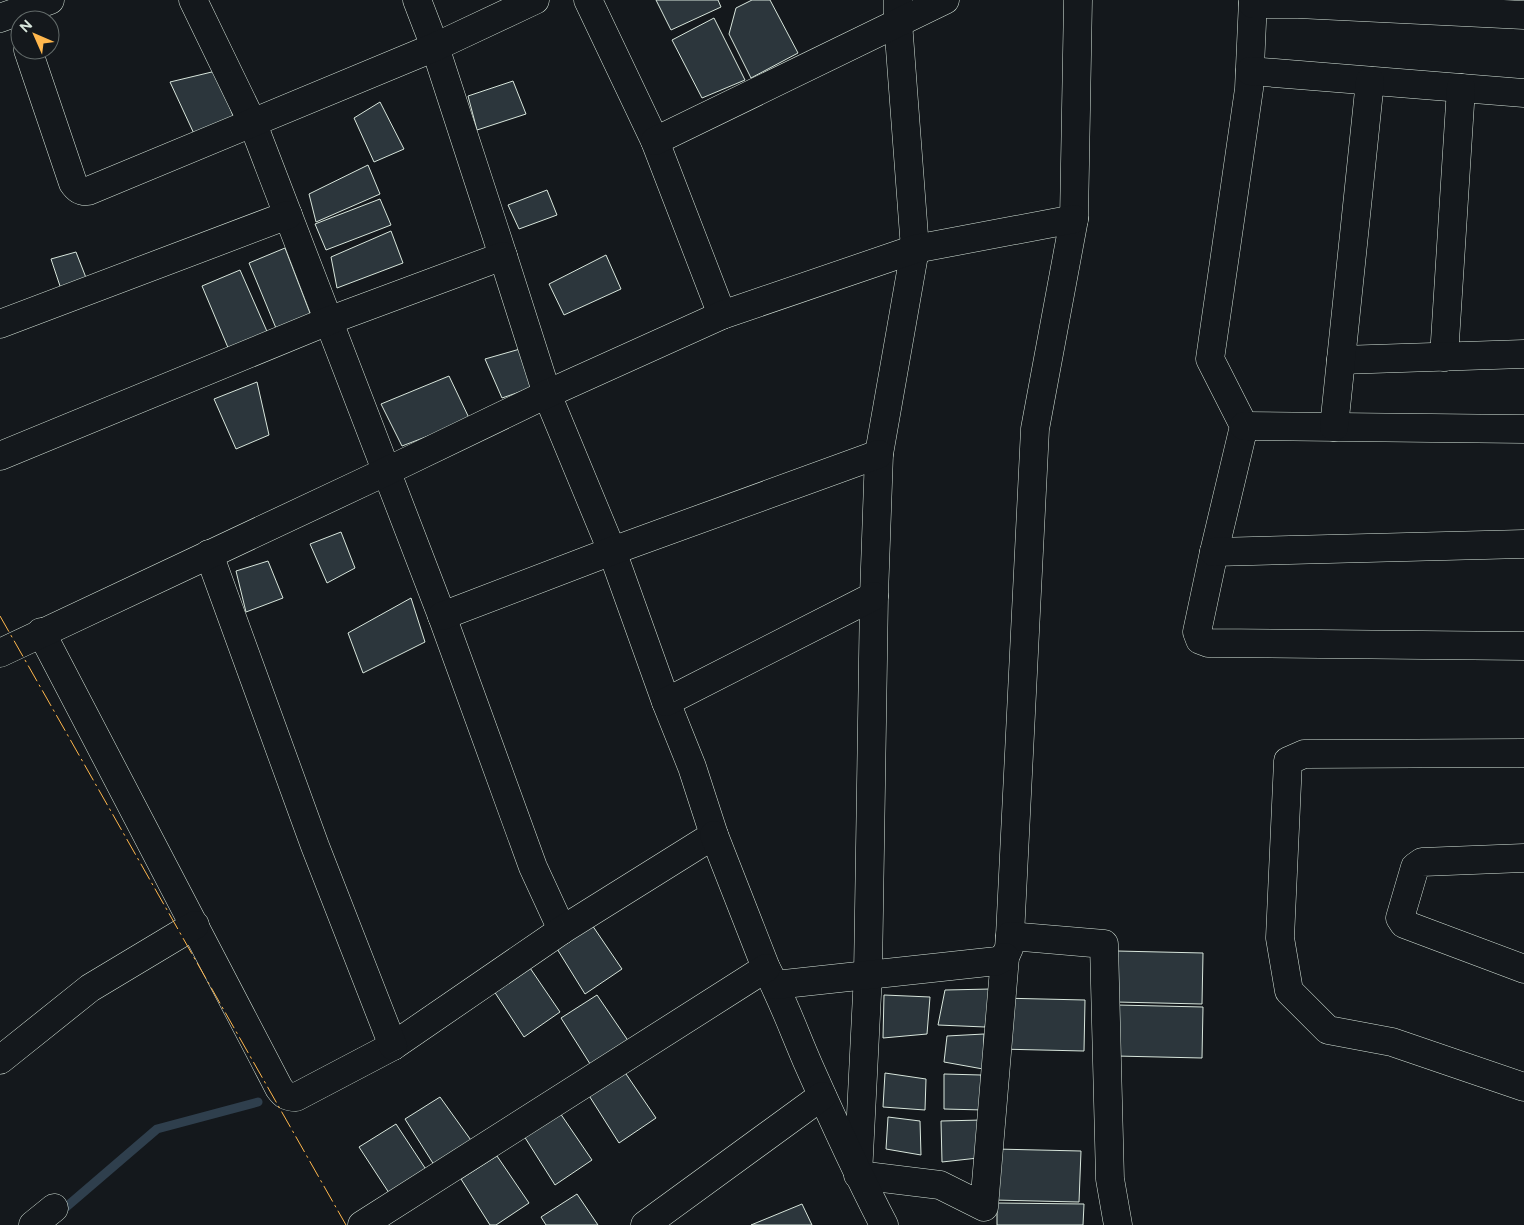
<svg xmlns="http://www.w3.org/2000/svg" width="1524" height="1225" font-family="Figtree,sans-serif">
	<rect width="100%" height="100%" fill="#14181c"/>
	<g fill="none" stroke-linecap="round" stroke-linejoin="round">
		<path stroke="#2f3f4d" stroke-width="9" d="M58 1214 157 1129 258 1102"/>
	</g>
	<g fill="#2c363c" stroke="#d8e6dc">
		<path d="M656 0H718L721 7 671 30Z"/>
		<path d="M752 0H770L798 53 751 78 729 34 736 8Z"/>
		<path d="M714 18 745 80 702 98 672 40Z"/>
		<path d="M216 71 235 121 196 138 170 82Z"/>
		<path d="M513 81 526 114 477 130 468 96Z"/>
		<path d="M380 102 404 149 374 162 354 118Z"/>
		<path d="M368 165 380 194 316 222 309 194Z"/>
		<path d="M547 190 557 215 519 229 508 205Z"/>
		<path d="M380 199 391 225 326 250 315 224Z"/>
		<path d="M391 231 403 263 337 288 331 257Z"/>
		<path d="M285 248 313 321 278 333 249 263Z"/>
		<path d="M76 252 90 288 62 292 51 259Z"/>
		<path d="M606 255 621 289 564 315 549 284Z"/>
		<path d="M240 270 269 336 229 350 202 286Z"/>
		<path d="M520 349 534 387 502 398 485 359Z"/>
		<path d="M449 376 470 420 402 446 381 404Z"/>
		<path d="M257 382 269 435 236 449 214 399Z"/>
		<path d="M341 532 355 568 327 583 310 544Z"/>
		<path d="M268 561 283 598 246 612 236 571Z"/>
		<path d="M411 598 425 642 363 673 348 633Z"/>
		<path d="M590 922 622 969 585 994 554 944Z"/>
		<path d="M1117 951 1203 953 1202 1004 1116 1002Z"/>
		<path d="M528 965 560 1012 524 1037 492 988Z"/>
		<path d="M991 989 985 1027 938 1025 945 990Z"/>
		<path d="M597 995 629 1042 592 1067 561 1018Z"/>
		<path d="M884 995 930 997 927 1034 883 1038Z"/>
		<path d="M999 998 1085 1000 1084 1051 998 1049Z"/>
		<path d="M1117 1005 1203 1007 1202 1058 1116 1056Z"/>
		<path d="M984 1034 983 1069 944 1062 947 1036Z"/>
		<path d="M624 1071 656 1118 619 1143 588 1094Z"/>
		<path d="M885 1073 926 1079 925 1110 883 1107Z"/>
		<path d="M944 1074 981 1075 984 1110 944 1109Z"/>
		<path d="M440 1097 473 1143 436 1168 405 1119Z"/>
		<path d="M560 1113 592 1160 555 1185 524 1136Z"/>
		<path d="M888 1117 920 1121 921 1155 886 1149Z"/>
		<path d="M982 1120 978 1158 942 1162 941 1121Z"/>
		<path d="M396 1124 427 1171 391 1196 359 1147Z"/>
		<path d="M995 1149 1081 1151 1079 1202 993 1200Z"/>
		<path d="M497 1156 529 1203 496 1225H490L461 1179Z"/>
		<path d="M577 1194 598 1225H546L541 1217Z"/>
		<path d="M997 1203 1084 1204 1083 1225H997Z"/>
		<path d="M802 1204 812 1225H751Z"/>
	</g>
	<g fill="none" stroke-linecap="round" stroke-linejoin="round">
		<defs>
			<g id="minor">
				<path d="M193 0 253 124 442 616 533 867 562 930"/>
				<path d="M417 0 435 47 503 256"/>
				<path d="M588 0 655 141 722 315"/>
				<path d="M898 0V22L915 249 879 454 874 596 868 974 858 1175 940 1185 984 1207 1005 957 1009 948 1010 936 1035 429 1074 219 1078 0"/>
				<path d="M1253 0 1249 89 1210 359 1244 426 1214 552 1197 632 1200 640 1208 643 1524 646"/>
				<path d="M1253 4H1298L1524 15"/>
				<path d="M0 18 50 0"/>
				<path d="M28 50 73 183C77 189 81 192 88 191L435 47 535 0"/>
				<path d="M1250 71 1524 93"/>
				<path d="M655 141 945 0"/>
				<path d="M0 324 288 215"/>
				<path d="M1444 357 1461 88"/>
				<path d="M1341 360 1524 354"/>
				<path d="M1244 426 1524 429"/>
				<path d="M1334 427 1370 81"/>
				<path d="M0 456 328 321 503 256 547 394 612 551 666 702 692 767 714 835 562 930 393 1046 296 1097C287 1097 284 1095 279 1088L41 632"/>
				<path d="M1214 552 1524 544"/>
				<path d="M209 554 315 846 393 1046"/>
				<path d="M442 616 612 551 879 454"/>
				<path d="M0 653 385 472 547 394 722 315 915 249 1074 219"/>
				<path d="M666 702 874 596"/>
				<path d="M1524 753 1304 754 1288 761 1280 938 1289 991 1328 1030 1392 1042 1524 1087"/>
				<path d="M714 835 766 968C783 1000 795 1034 809 1066 833 1120 857 1173 884 1225"/>
				<path d="M1524 858 1422 862 1415 867 1400 918 1404 924 1524 969"/>
				<path d="M1010 936 1104 944 1110 1179 1118 1225"/>
				<path d="M775 985 997 961 1005 957"/>
				<path d="M0 1060 90 988 195 925"/>
				<path d="M33 1225 54 1208"/>
				<path d="M362 1225 766 968"/>
				<path d="M645 1225 822 1096"/>
			</g>
		</defs>
		<use href="#minor" stroke="#d8e6dc" stroke-width="29"/>
		<use href="#minor" stroke="#14181c" stroke-width="28"/>
		<path stroke="#ffb74d" stroke-width="1" stroke-dasharray="18 4 2.5 4" stroke-linecap="butt" d="M0 616 346 1225"/>
	</g>
	<g transform="translate(35 35) rotate(315)"><circle r="24" fill="#14181c" stroke="#626a69"/>
	<path d="M0-4L9 19L0 12L-9 19Z" fill="#ffb74d"/>
	<text y="-8" font-size="14" font-weight="bold" text-anchor="middle" fill="#d8e6dc">N</text>
	</g>
</svg>
